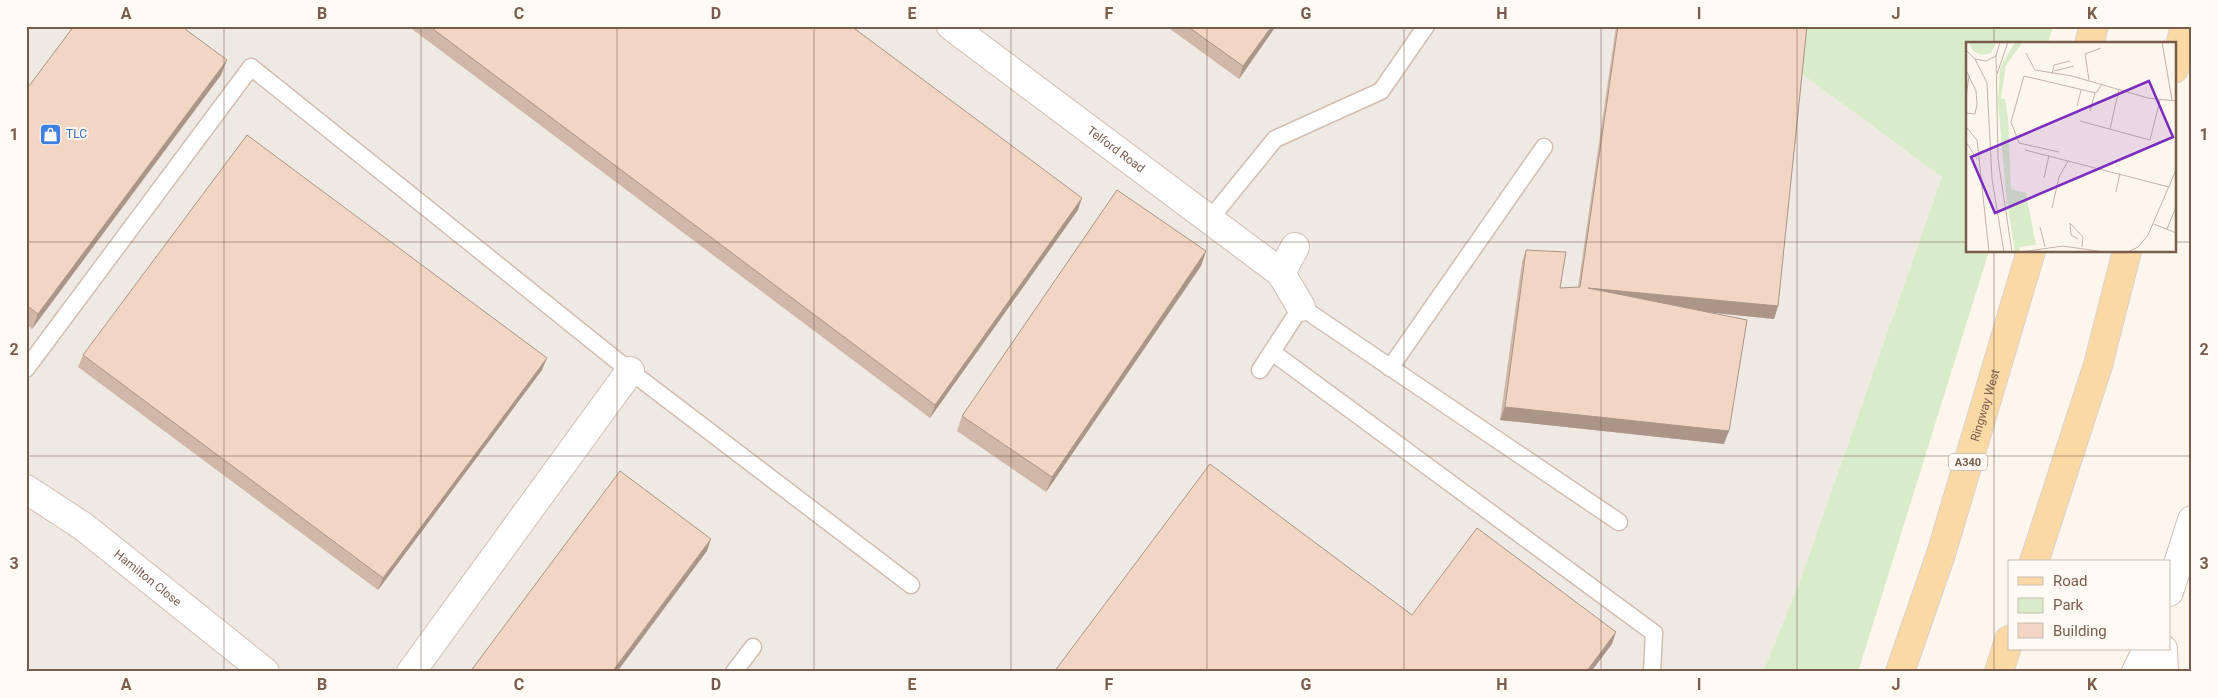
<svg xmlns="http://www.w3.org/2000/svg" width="2218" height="698" font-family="Roboto,sans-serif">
	<rect width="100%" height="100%" fill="#fdf6ec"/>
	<path fill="#efe9e4" d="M26 26H1802L1795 69 1942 177 1801 578 1763 672H26Z"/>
	<path fill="#d8ecc9" d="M1802 26H2053L2048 44H1967V251H1989L1858 672H1763L1801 578 1942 177 1795 69Z"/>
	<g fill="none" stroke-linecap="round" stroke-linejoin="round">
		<defs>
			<g id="service">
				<path d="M1210 219 1275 139 1381 91 1426 26"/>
				<path d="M1272 352 1654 633 1652 672"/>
				<path d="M1390 368 1544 147"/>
				<path d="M26 369 251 67 630 371 911 585"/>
				<path d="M1260 370 1301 307 1619 522"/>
				<path d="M734 672 753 647"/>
			</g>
			<g id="minor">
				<path id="s1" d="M951 26 1281 273 1301 307"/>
				<path d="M1281 273 1295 247"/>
				<path id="s2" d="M26 489 84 527 265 672"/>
				<path d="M411 672 630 371"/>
			</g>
			<g id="tertiary">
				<path d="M2169 592 2192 520"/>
				<path d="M2163 649 2164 672"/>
				<path d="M2136 672 2147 649"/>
			</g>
			<g id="primary">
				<path d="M2089 44 2094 26"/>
				<path d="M2174 69 2185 26"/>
				<path d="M2034 562 2098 365 2127 251"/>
				<path id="s3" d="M1900 672 1941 554 2031 251"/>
				<path d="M1999 672 2009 640"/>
			</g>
		</defs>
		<use href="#service" stroke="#d1beb0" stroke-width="19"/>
		<use href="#minor" stroke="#d1beb0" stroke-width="30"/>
		<use href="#tertiary" stroke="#d1beb0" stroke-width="30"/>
		<use href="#primary" stroke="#dad1cd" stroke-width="30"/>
		<use href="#service" stroke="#fff" stroke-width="16"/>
		<use href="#minor" stroke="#fff" stroke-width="28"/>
		<use href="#tertiary" stroke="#fff" stroke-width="28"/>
		<use href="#primary" stroke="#fbd9a5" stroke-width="28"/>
	</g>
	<g fill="#d1b7a8">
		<path d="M408 26H851L1078 210 930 418Z"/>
		<path d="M1166 26H1276L1239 79Z"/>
		<path d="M1616 26H1807L1778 306 1774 319 1710 312 1724 444 1500 420 1522 262 1526 250 1560 288 1578 287Z"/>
		<path d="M221 75 32 329 26 324V90Z"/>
		<path d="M1206 251 1201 266 1046 492 957 431 962 416Z"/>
		<path d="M83 355 542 370 378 590 78 367Z"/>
		<path d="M2192 639V649L2190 644Z"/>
	</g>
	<g fill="#aa9588">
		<path d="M1272 26H1276L1239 79 1243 66Z"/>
		<path d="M227 60 221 75 32 329 38 314Z"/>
		<path d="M1082 198 1078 210 930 418 935 405Z"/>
		<path d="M1206 251 1201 266 1046 492 1052 477Z"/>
		<path d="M1588 288 1778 306 1774 319 1584 300Z"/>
		<path d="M547 358 542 370 378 590 383 578Z"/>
		<path d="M1505 407 1729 431 1724 444 1500 420Z"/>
		<path d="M711 539 707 551 617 672H612Z"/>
		<path d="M1616 632 1612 644 1591 672H1586Z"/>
	</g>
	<g fill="#f3d5c3" stroke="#aa9588">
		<path d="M74 26H181L227 60 38 314 26 305V90Z"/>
		<path d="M429 26H851L1082 198 935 405Z"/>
		<path d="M1187 26H1272L1243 66Z"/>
		<path d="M1618 26H1807L1778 306 1588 288 1747 320 1729 431 1505 407 1526 250 1566 252 1560 288 1580 287Z"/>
		<path d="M247 135 547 358 383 578 83 355Z"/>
		<path d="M1117 190 1206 251 1052 477 962 416Z"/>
		<path d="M1210 464 1412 615 1477 528 1616 632 1586 672H1054Z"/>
		<path d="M620 471 711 539 612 672H470Z"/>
	</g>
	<path fill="none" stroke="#7a5c4d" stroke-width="1" stroke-opacity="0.55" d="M224 26V672M421 26V672M617 26V672M814 26V672M1011 26V672M1207 26V672M1404 26V672M1601 26V672M1797 26V672M1994 26V44M26 242H1967M2174 242H2192M1994 251V672M26 456H2192"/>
	<defs>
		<symbol id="shop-square" viewBox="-11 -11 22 22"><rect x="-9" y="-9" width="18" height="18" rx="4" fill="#3f7fe0" stroke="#fffaf3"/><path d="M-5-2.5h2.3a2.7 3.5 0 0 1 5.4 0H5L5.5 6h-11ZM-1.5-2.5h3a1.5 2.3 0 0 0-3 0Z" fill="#fff"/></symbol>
	</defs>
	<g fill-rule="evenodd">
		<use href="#shop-square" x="38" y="122" width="25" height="25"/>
	</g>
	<g text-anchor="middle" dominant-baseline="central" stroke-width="4" stroke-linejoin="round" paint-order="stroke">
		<rect fill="#fffaf3" stroke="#a28b7f" stroke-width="1" x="1949" y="453.5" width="38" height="17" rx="4"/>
		<g font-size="11" font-weight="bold" fill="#7a5c4d">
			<text x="1968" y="462">A340</text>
		</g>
		<g font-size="12" fill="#366cbe" stroke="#fffaf3" text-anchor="start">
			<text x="66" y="134">TLC</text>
		</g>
		<g font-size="12" fill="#7a5c4d" stroke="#fffaf3">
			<text stroke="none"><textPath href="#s1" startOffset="206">Telford Road</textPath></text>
			<text stroke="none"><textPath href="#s3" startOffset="280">Ringway West</textPath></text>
			<text stroke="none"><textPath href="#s2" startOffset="151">Hamilton Close</textPath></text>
		</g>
	</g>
	<g transform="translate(1966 42)">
		<rect width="210" height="210" fill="#fdf6ec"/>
		<path d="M3 0H31L25 11 16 13 7 9ZM49 0H57L40 23 35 56 39 57 42 76 45 147 60 151 70 203 53 205 54 210H49L40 153 32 59 34 26Z" fill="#d8ecc9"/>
		<path fill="none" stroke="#c5b3a7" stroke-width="1" d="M196 0 206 58M0 8 9 17 20 19 30 14 34 0M60 11 69 28 106 34 182 56 210 59M30 14 32 117 46 210M9 17 21 41 26 137 38 210M0 28 10 49 11 62 9 72 0 71M88 29 108 24M31 32 42 0M86 32 88 23 104 19M123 38 119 12 135 6M0 56 3 34M111 64 115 48M124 69 129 51M114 79 184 98 194 58M0 85 11 98 23 210M144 87 153 47M0 100 11 117M59 108 203 145M93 110 53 101 45 80 58 34 130 51 136 42M78 136 83 113M150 150 154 131M86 166 93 135 102 119M188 182 210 191M74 185 79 205M201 187 210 165M112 197 105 193 104 181 117 195 116 205M55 210 97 204 138 210M162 210 172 205 182 193 210 128"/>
		<path fill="#7b2cbf" fill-opacity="0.15" stroke="#7b2cbf" stroke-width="2.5" d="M183 39 207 95 29 171 5 115Z"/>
		<rect width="210" height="210" fill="none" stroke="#7a5c4d" stroke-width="2.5"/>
	</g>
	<rect width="2218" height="698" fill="none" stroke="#fffaf3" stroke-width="55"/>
	<rect x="2008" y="560" width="162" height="90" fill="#fffaf3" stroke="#cabbb1"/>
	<rect x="2018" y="577" width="25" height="8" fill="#fbd9a5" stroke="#cabbb1"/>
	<text x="2053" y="586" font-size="15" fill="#7a5c4d">Road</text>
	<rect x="2018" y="598" width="25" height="15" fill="#d8ecc9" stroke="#cabbb1"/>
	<text x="2053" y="610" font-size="15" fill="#7a5c4d">Park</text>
	<rect x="2018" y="623" width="25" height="15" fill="#f3d5c3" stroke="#cabbb1"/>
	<text x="2053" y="636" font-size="15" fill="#7a5c4d">Building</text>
	<rect x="28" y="28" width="2162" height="642" fill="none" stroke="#7a5c4d" stroke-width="2"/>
	<g font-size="16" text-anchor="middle" font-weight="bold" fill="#7a5c4d">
		<text x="126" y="19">A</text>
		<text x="322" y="19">B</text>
		<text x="519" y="19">C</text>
		<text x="716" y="19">D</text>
		<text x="912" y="19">E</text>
		<text x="1109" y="19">F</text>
		<text x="1306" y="19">G</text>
		<text x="1502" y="19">H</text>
		<text x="1699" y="19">I</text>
		<text x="1896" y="19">J</text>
		<text x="2092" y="19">K</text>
		<text x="14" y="140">1</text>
		<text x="2204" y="140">1</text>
		<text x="14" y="355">2</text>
		<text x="2204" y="355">2</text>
		<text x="14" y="569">3</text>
		<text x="2204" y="569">3</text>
		<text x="126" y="690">A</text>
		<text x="322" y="690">B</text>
		<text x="519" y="690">C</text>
		<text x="716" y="690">D</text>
		<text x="912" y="690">E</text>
		<text x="1109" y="690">F</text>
		<text x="1306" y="690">G</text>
		<text x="1502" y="690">H</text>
		<text x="1699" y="690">I</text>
		<text x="1896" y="690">J</text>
		<text x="2092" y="690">K</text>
	</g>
</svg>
